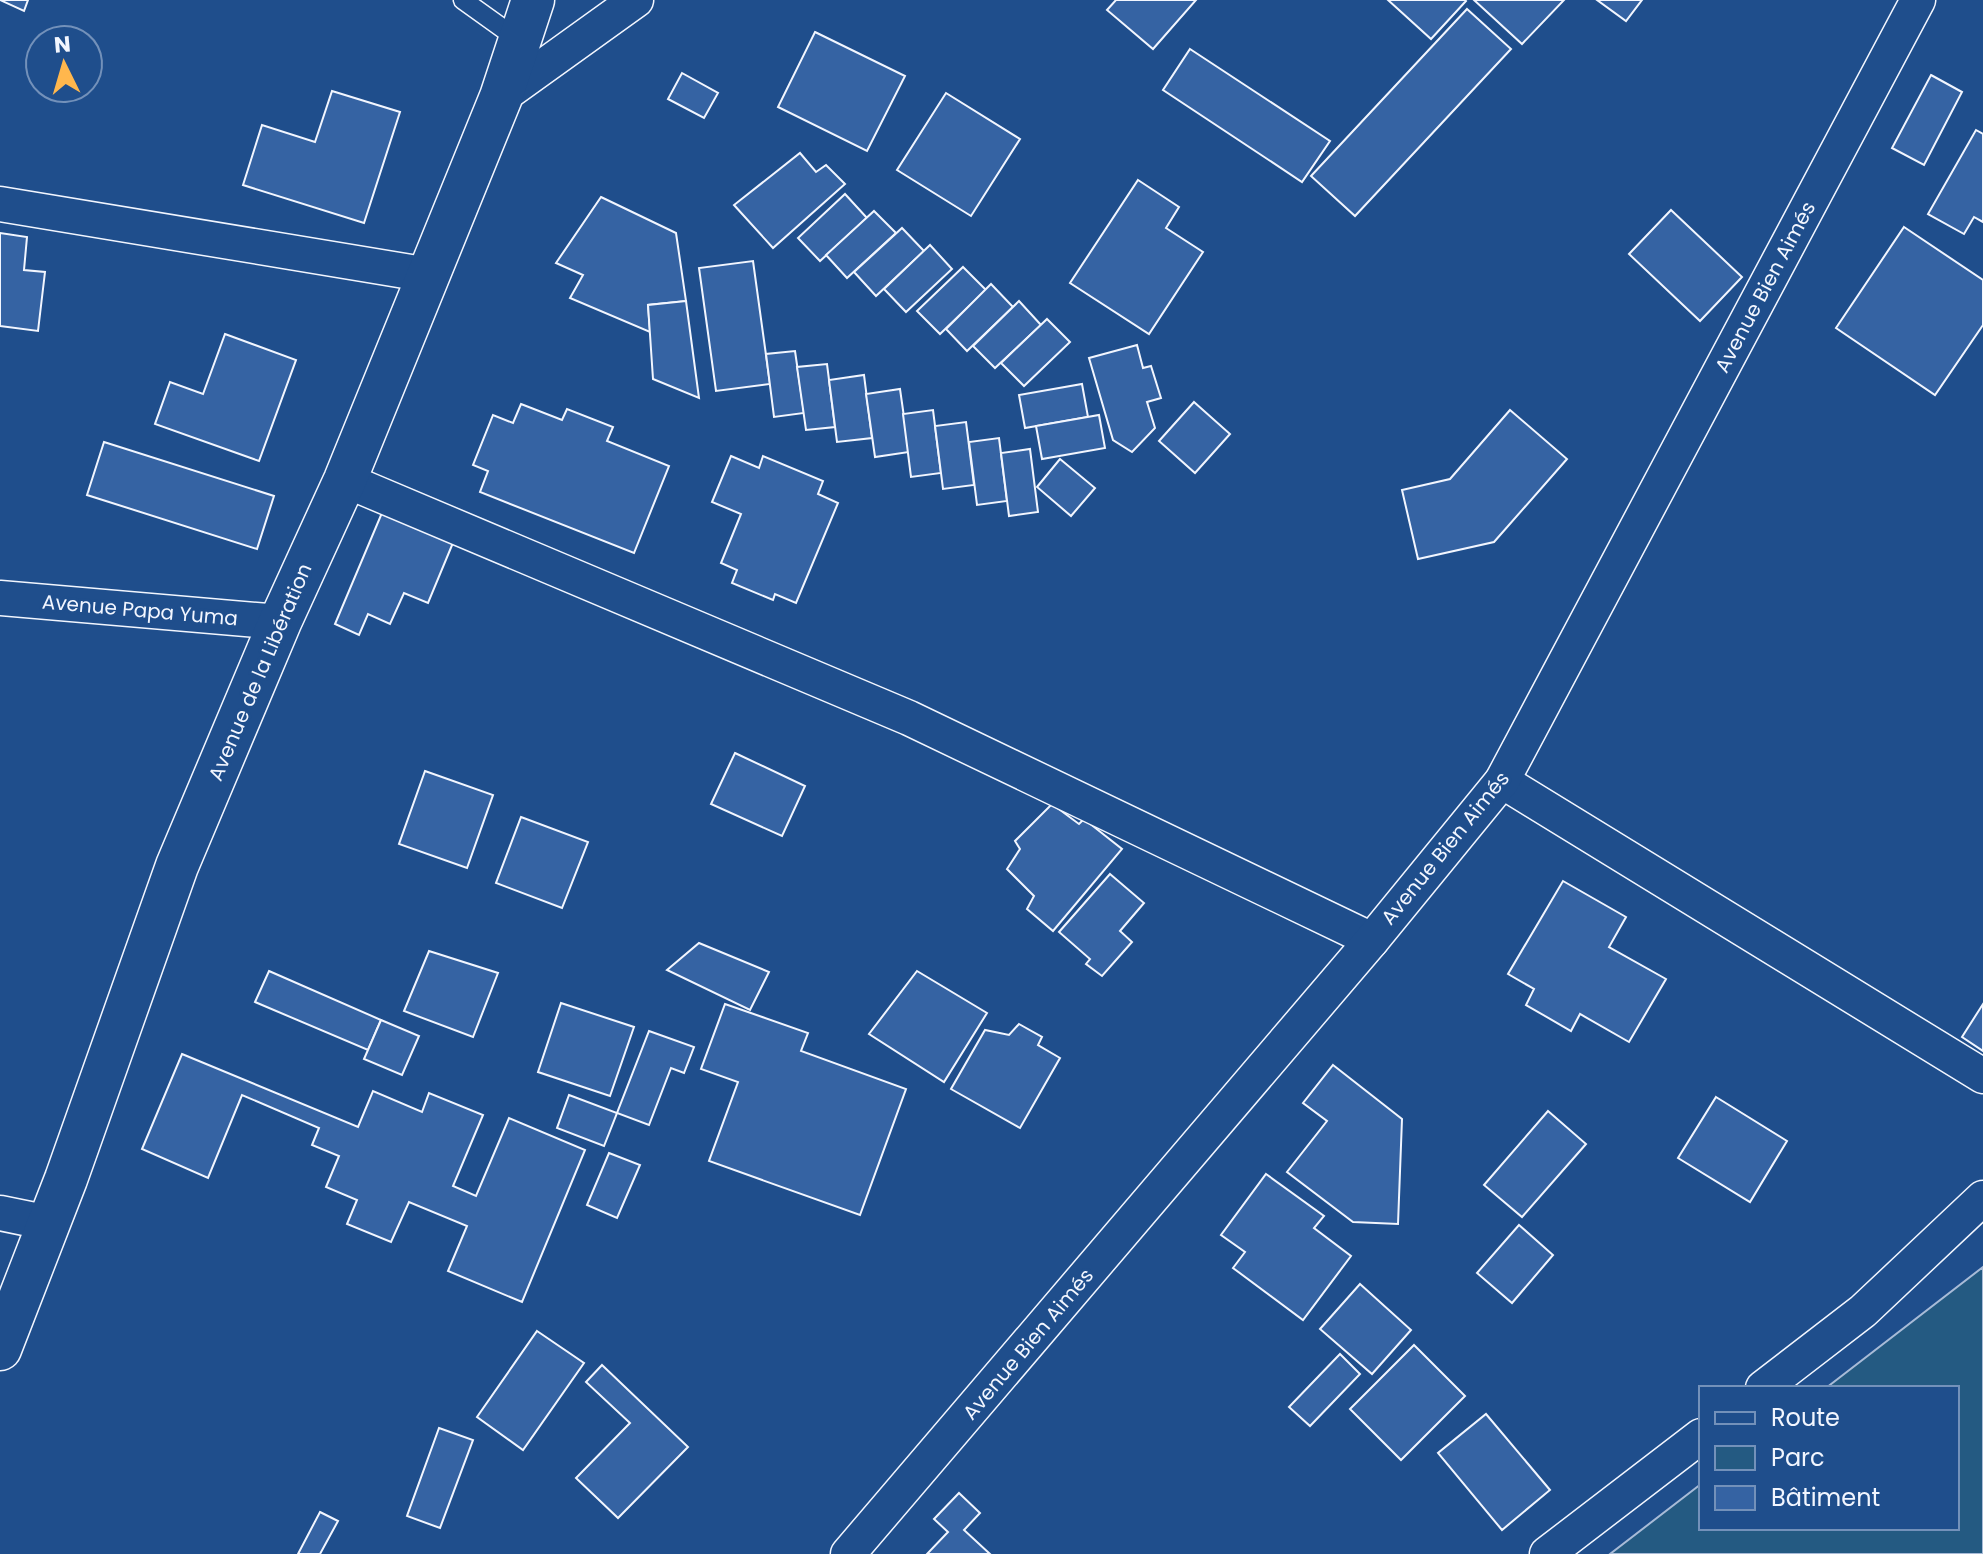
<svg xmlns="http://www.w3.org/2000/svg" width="1983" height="1554" font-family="Poppins,sans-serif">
	<rect width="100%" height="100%" fill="#1f4e8c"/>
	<path fill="#245a82" stroke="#a8bbd7" stroke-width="2" d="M1983 1267V1554H1610L1701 1484V1528H1957V1388H1826Z"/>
	<g fill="#3563a3" stroke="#f2f6ff" stroke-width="2">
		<path d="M0 0H28L24 11Z"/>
		<path d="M1116 0H1196L1153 49 1107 10Z"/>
		<path d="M1388 0H1465L1466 1 1431 39Z"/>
		<path d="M1474 0H1564L1522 44Z"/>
		<path d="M1597 0H1642L1626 21Z"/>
		<path d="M1467 9 1511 49 1355 216 1311 176Z"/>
		<path d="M815 32 905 76 867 151 778 107Z"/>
		<path d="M1190 49 1330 141 1302 182 1163 90Z"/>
		<path d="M682 73 718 93 704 118 668 99Z"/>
		<path d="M1931 75 1962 92 1924 165 1892 148Z"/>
		<path d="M332 91 400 112 364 223 243 185 262 125 315 142Z"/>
		<path d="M946 93 1020 139 971 216 897 170Z"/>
		<path d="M1976 130 1983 134V222L1974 217 1964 234 1928 214Z"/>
		<path d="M800 153 816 172 826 165 845 184 773 248 734 205Z"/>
		<path d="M1138 180 1179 207 1166 228 1203 252 1149 334 1070 283Z"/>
		<path d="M845 194 867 218 820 261 798 238Z"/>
		<path d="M601 197 676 233 686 301 648 305 650 332 570 298 583 275 556 263Z"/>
		<path d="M1671 210 1742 277 1700 321 1629 254Z"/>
		<path d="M874 211 896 233 847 278 826 255Z"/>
		<path d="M1904 227 1983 280V325L1935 395 1836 328Z"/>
		<path d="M902 228 924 251 876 296 854 272Z"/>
		<path d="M0 233 27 237 24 270 45 272 38 331 0 326Z"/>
		<path d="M930 245 952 269 906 312 884 289Z"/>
		<path d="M753 261 770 384 716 391 699 268Z"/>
		<path d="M963 267 986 290 940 334 917 311Z"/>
		<path d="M991 284 1013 307 967 351 946 329Z"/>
		<path d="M686 301 699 398 653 379 648 305Z"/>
		<path d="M1019 301 1041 325 995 368 973 346Z"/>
		<path d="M1047 319 1070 342 1024 386 1001 363Z"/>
		<path d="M225 334 296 360 259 461 155 424 170 382 203 394Z"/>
		<path d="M1137 345 1143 368 1151 366 1161 398 1147 402 1155 428 1132 452 1113 440 1089 358Z"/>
		<path d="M795 351 804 413 774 417 766 354Z"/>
		<path d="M827 364 835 427 806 430 797 367Z"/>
		<path d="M864 375 872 438 837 442 829 380Z"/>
		<path d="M1082 384 1088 417 1025 428 1019 395Z"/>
		<path d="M900 389 909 452 875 457 866 394Z"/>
		<path d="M1194 402 1230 434 1195 473 1159 441Z"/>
		<path d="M521 404 562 420 567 409 613 427 607 441 669 466 634 553 480 492 488 471 473 465 493 415 513 423Z"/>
		<path d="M933 410 941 473 911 477 903 414Z"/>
		<path d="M1510 410 1567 459 1494 542 1418 559 1402 490 1450 479Z"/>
		<path d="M1099 415 1105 448 1042 459 1036 426Z"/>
		<path d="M966 422 974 485 943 489 935 426Z"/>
		<path d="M999 438 1007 501 977 505 969 442Z"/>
		<path d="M104 442 274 496 257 549 87 495Z"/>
		<path d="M1030 449 1038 512 1009 516 1001 453Z"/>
		<path d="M731 456 759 468 763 456 823 481 818 494 838 503 796 603 775 594 773 600 732 583 737 570 721 563 741 514 712 502Z"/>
		<path d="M1060 459 1095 488 1071 516 1037 487Z"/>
		<path d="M384 508 455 538 428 603 404 593 390 624 368 614 359 635 335 624Z"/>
		<path d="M735 753 805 786 782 836 711 804Z"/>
		<path d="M425 771 493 795 467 868 399 844Z"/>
		<path d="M1052 804 1079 824 1084 819 1122 849 1053 931 1027 909 1034 896 1007 869 1020 849 1015 841Z"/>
		<path d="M521 817 588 842 562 908 496 883Z"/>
		<path d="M1110 874 1144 903 1120 931 1132 942 1102 976 1086 964 1090 959 1059 932Z"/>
		<path d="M1563 881 1626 917 1609 947 1666 979 1629 1042 1580 1014 1571 1031 1526 1005 1534 989 1508 974Z"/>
		<path d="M699 943 769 972 750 1010 667 970Z"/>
		<path d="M429 951 498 973 473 1037 404 1011Z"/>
		<path d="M269 971 381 1020 368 1050 255 1002Z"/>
		<path d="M917 971 987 1013 944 1082 869 1034Z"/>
		<path d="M561 1003 634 1027 610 1096 538 1072Z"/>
		<path d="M725 1004 808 1033 801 1051 906 1089 860 1215 709 1161 738 1082 701 1069Z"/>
		<path d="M1983 1004V1051L1962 1037Z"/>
		<path d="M381 1020 419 1036 402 1075 364 1059Z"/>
		<path d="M1019 1024 1042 1037 1038 1045 1060 1058 1020 1128 951 1089 985 1030 1009 1035Z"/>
		<path d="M649 1031 694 1047 684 1073 671 1068 649 1125 617 1113Z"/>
		<path d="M182 1054 358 1127 373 1091 422 1112 429 1093 483 1115 453 1186 476 1196 509 1118 585 1150 522 1302 448 1271 467 1226 409 1202 391 1242 347 1224 357 1200 326 1187 339 1156 312 1145 319 1128 242 1095 208 1178 142 1149Z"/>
		<path d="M1333 1065 1402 1119 1398 1224 1353 1222 1287 1172 1327 1121 1303 1103Z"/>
		<path d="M569 1095 617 1113 604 1146 557 1128Z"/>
		<path d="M1716 1097 1787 1141 1750 1202 1678 1158Z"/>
		<path d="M1548 1111 1586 1144 1522 1217 1484 1185Z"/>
		<path d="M609 1153 640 1165 617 1218 587 1205Z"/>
		<path d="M1266 1174 1324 1216 1314 1228 1351 1256 1303 1320 1233 1268 1245 1252 1221 1235Z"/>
		<path d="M1519 1225 1553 1255 1512 1303 1477 1273Z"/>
		<path d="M1360 1284 1411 1330 1372 1374 1320 1329Z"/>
		<path d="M537 1331 584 1363 523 1450 477 1417Z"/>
		<path d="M1414 1345 1465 1396 1401 1460 1350 1409Z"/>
		<path d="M1340 1354 1360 1374 1310 1426 1289 1407Z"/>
		<path d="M602 1365 688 1447 618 1518 576 1478 630 1423 586 1382Z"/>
		<path d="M1486 1414 1550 1490 1502 1530 1438 1453Z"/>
		<path d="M439 1428 473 1440 440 1528 407 1516Z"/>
		<path d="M959 1493 980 1513 964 1530 990 1554H927L948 1532 934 1519Z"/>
		<path d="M320 1512 338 1521 320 1554H298Z"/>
	</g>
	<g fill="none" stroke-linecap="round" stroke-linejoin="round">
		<defs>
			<path id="service" d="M463 0 519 40"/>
			<g id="minor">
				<path d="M501 97 636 0"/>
				<path d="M0 204 429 275"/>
				<path d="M345 480 909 718 1372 940"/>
				<path d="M0 598 280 622"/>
				<path d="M1502 781 1983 1076"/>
				<path d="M0 1213 49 1223"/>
				<path d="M1763 1388 1863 1311 1983 1198"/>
				<path d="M848 1554 1372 940 1502 781 1918 0"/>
				<path d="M1547 1554 1701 1436"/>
			</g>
			<path id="tertiary" d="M0 1349 66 1179 177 866 280 622 345 480 501 97 533 0"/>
		</defs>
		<use href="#service" stroke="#f2f6ff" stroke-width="21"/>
		<use href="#minor" stroke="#f2f6ff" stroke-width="37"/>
		<use href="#tertiary" stroke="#f2f6ff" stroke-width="45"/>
		<use href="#service" stroke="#1f4e8c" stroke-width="18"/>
		<use href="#minor" stroke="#1f4e8c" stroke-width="34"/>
		<use href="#tertiary" stroke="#1f4e8c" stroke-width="42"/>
	</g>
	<g text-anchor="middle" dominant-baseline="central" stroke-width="6" stroke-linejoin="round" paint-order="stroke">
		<g font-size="20" fill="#f2f6ff" stroke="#1f4e8c">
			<text transform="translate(1765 287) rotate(-62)">Avenue Bien Aimés</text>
			<text transform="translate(140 610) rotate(5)">Avenue Papa Yuma</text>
			<text transform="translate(260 672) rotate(-67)">Avenue de la Libération</text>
			<text transform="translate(1445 848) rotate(-51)">Avenue Bien Aimés</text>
			<text transform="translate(1028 1344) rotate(-50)">Avenue Bien Aimés</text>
		</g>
	</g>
	<rect x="1699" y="1386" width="260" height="144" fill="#1f4e8c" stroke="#7391ba" stroke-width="2"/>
	<rect x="1715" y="1412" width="40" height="12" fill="#1f4e8c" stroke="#7391ba" stroke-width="2"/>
	<text x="1771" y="1426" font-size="24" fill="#f2f6ff">Route</text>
	<rect x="1715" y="1446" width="40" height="24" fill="#245a82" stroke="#7391ba" stroke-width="2"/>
	<text x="1771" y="1466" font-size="24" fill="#f2f6ff">Parc</text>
	<rect x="1715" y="1486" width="40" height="24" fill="#3563a3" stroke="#7391ba" stroke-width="2"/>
	<text x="1771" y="1506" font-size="24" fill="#f2f6ff">Bâtiment</text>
	<g transform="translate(64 64) rotate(355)"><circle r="38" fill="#1f4e8c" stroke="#7391ba" stroke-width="2"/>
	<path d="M0-6L14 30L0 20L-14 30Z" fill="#ffb74d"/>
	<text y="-12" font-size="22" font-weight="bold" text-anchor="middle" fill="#f2f6ff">N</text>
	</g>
</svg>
